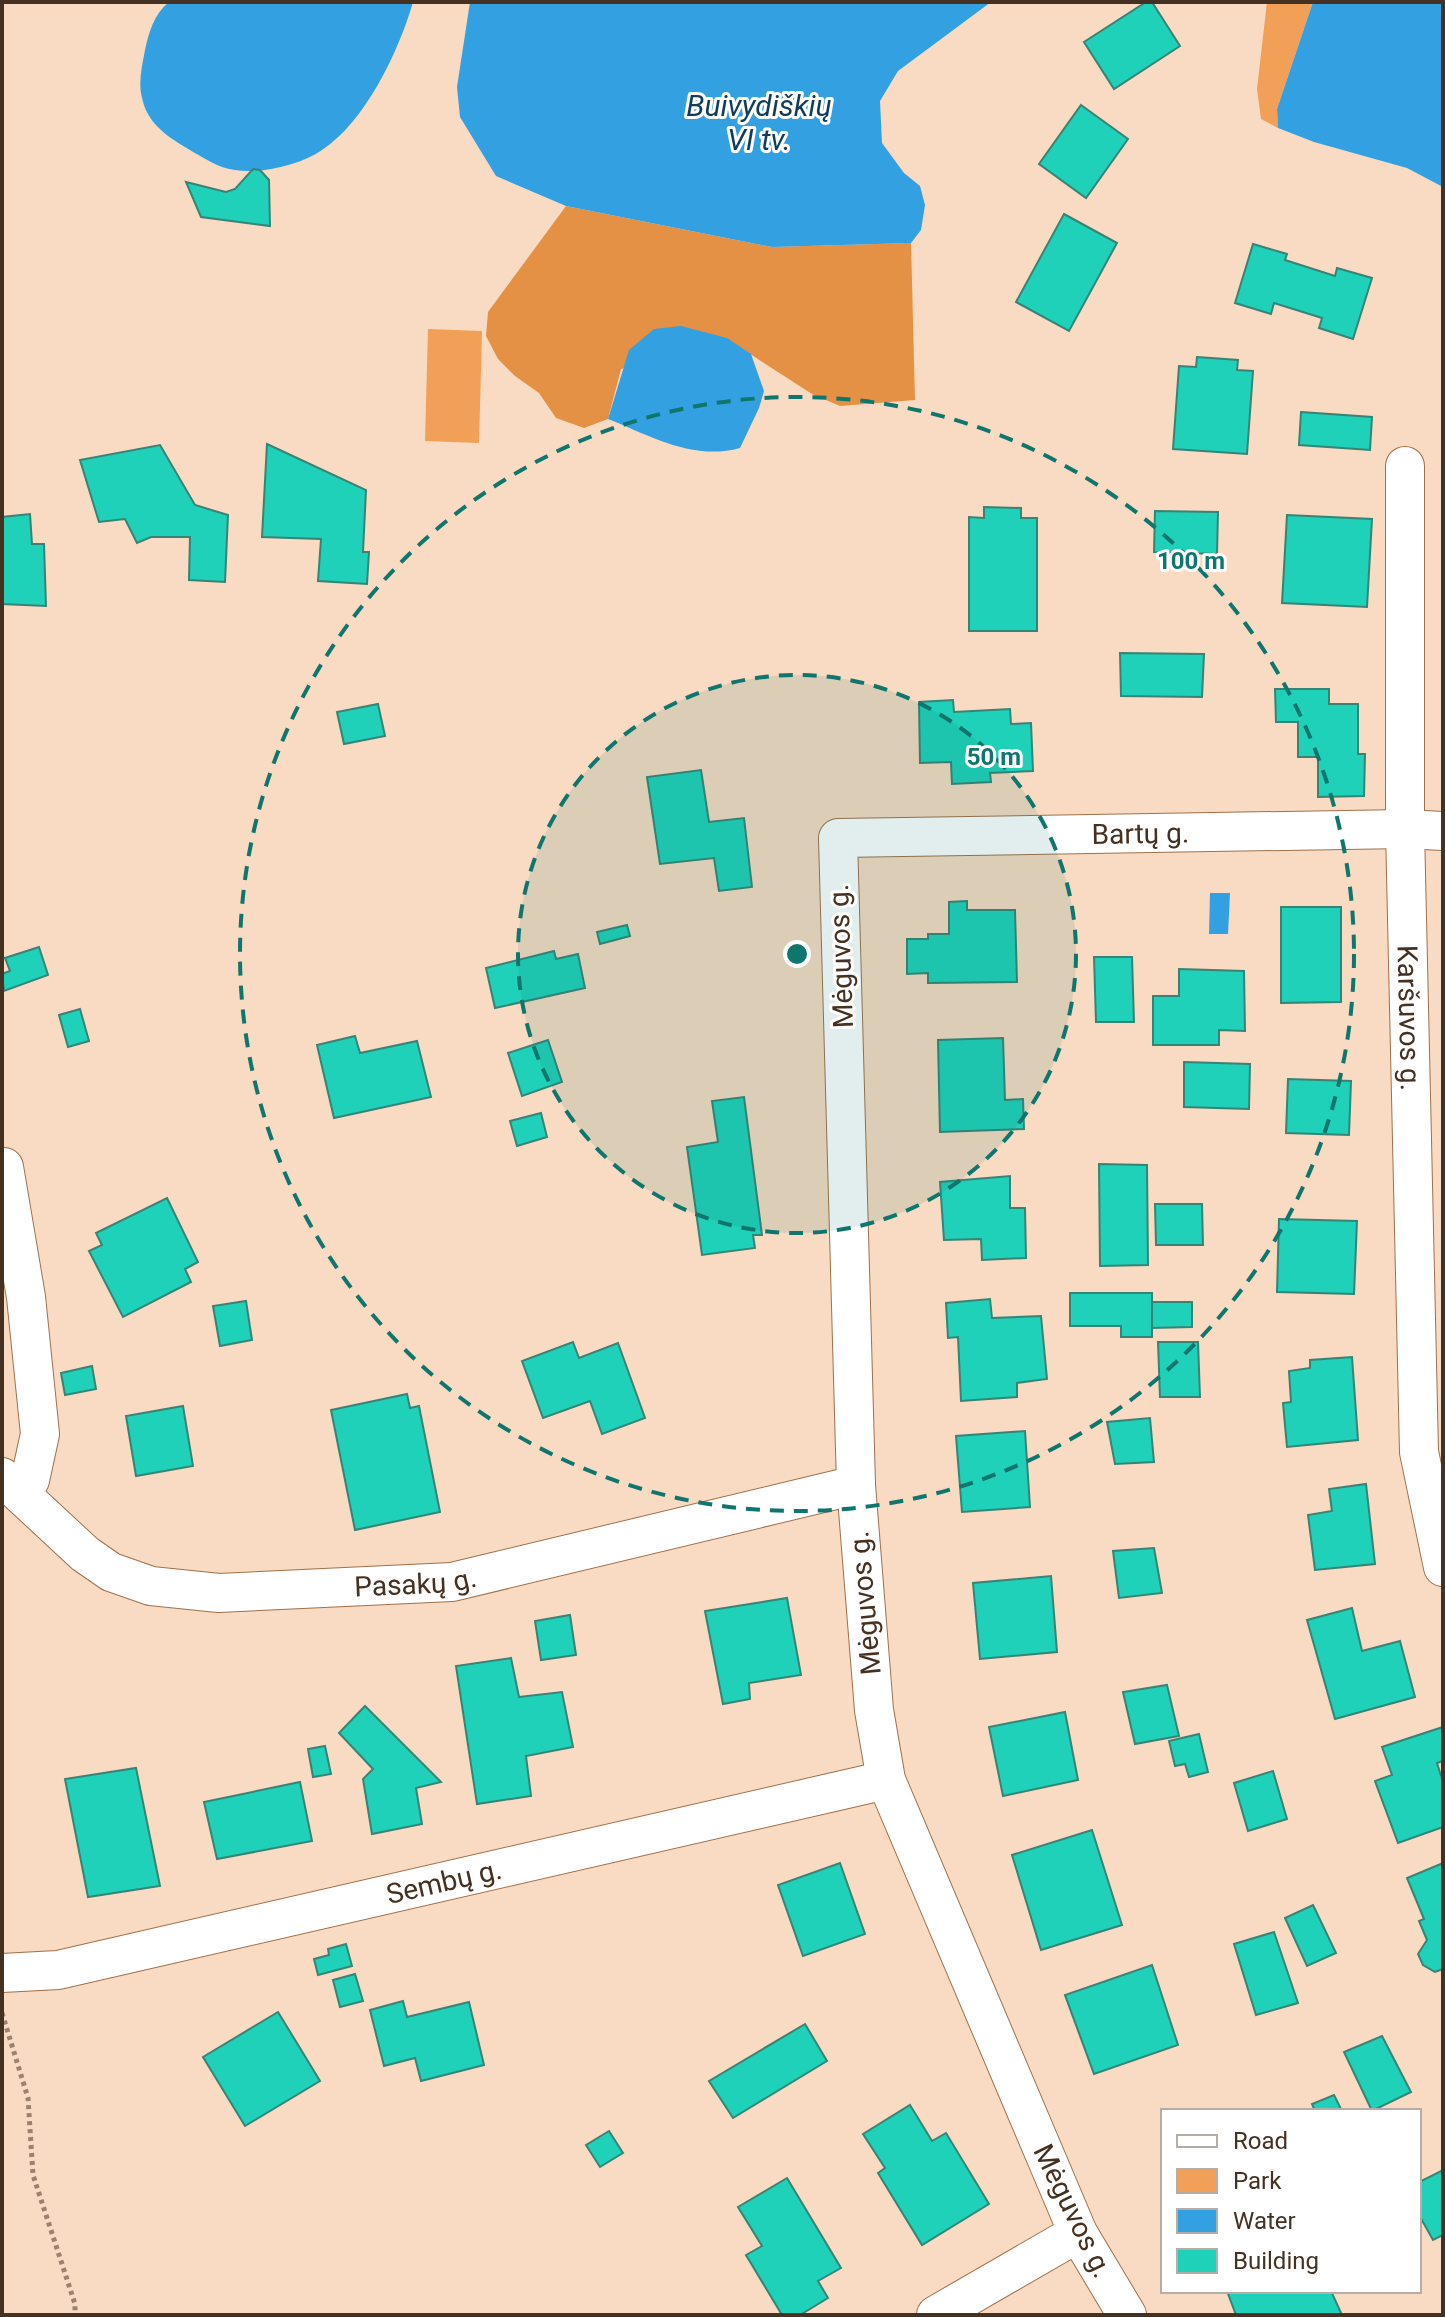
<svg xmlns="http://www.w3.org/2000/svg" width="1445" height="2317" font-family="Roboto,sans-serif">
	<rect width="100%" height="100%" fill="#f9dac2"/>
	<g fill="#f29f58">
		<path d="M1267 2H1313L1277 109 1278 128 1261 119 1257 89Z"/>
		<path d="M428 329 482 331 479 443 425 441Z"/>
	</g>
	<path fill="#e49045" d="M566 206 772 247 911 243 915 400 840 406 812 394 727 339 621 369 608 419 584 428 556 418 539 393 515 376 498 359 486 336 488 312Z"/>
	<g fill="#33a0e1">
		<path d="M169 2H413C399 51 365 122 322 150 297 167 251 177 222 167 209 162 197 154 185 147 165 135 147 122 142 98 138 82 142 66 145 50 149 32 154 14 169 2Z"/>
		<path d="M470 2H991L898 71 880 101 882 143 904 173 920 186 925 205 921 230 911 243 772 247 566 206 496 176 460 117 457 87Z"/>
		<path d="M1313 2H1443V187L1407 168 1314 142 1278 128 1277 109Z"/>
		<path d="M681 326 727 338 751 354 764 391 759 408 740 448C693 461 651 436 608 419L629 350 654 329Z"/>
		<path d="M1210 893H1230L1228 934H1209Z"/>
	</g>
	<g fill="#1fd1b8" stroke="#378476" stroke-width="2">
		<path d="M1146 2H1152L1180 46 1114 89 1084 42Z"/>
		<path d="M1081 105 1128 139 1086 198 1039 164Z"/>
		<path d="M253 169 260 170 269 180 270 226 201 217 186 182 226 192 235 189Z"/>
		<path d="M1064 214 1117 243 1069 331 1016 302Z"/>
		<path d="M1253 244 1287 254 1285 260 1335 276 1337 268 1372 278 1353 339 1319 328 1322 318 1274 303 1271 314 1235 303Z"/>
		<path d="M1197 357 1238 360 1237 370 1253 371 1247 454 1173 449 1179 366 1196 367Z"/>
		<path d="M1301 412 1372 417 1370 450 1299 445Z"/>
		<path d="M267 444 366 490 363 552H369L367 584 318 581 321 539 262 537Z"/>
		<path d="M160 445 195 505 228 515 225 582 189 580 190 537H151L137 543 125 519 99 522 80 460Z"/>
		<path d="M984 507 1021 508V518H1037V631H969V517L984 518Z"/>
		<path d="M1155 511 1218 512 1217 554 1154 552Z"/>
		<path d="M30 514 32 544H44L46 606 2 604V517Z"/>
		<path d="M1287 515 1372 519 1367 607 1282 603Z"/>
		<path d="M1120 653 1204 654 1202 697 1121 696Z"/>
		<path d="M1275 689H1329V704H1358V754H1365L1364 796 1318 797V757H1298V722H1276Z"/>
		<path d="M953 700 954 712 1010 709 1011 724 1031 723 1033 771 990 773 991 782 952 784 951 762 920 763 919 702Z"/>
		<path d="M378 704 385 736 344 744 337 712Z"/>
		<path d="M701 770 709 822 744 818 752 887 719 891 714 858 660 864 647 777Z"/>
		<path d="M967 901V910H1015L1017 982 928 983V973L907 974V939H928V934H949V902Z"/>
		<path d="M1281 907H1341V1002L1281 1003Z"/>
		<path d="M627 925 630 936 600 944 597 932Z"/>
		<path d="M39 947 48 975 4 991 2 974 10 971 5 958Z"/>
		<path d="M554 951 556 959 578 954 585 988 495 1008 486 968Z"/>
		<path d="M1094 957H1132L1134 1022H1096Z"/>
		<path d="M1179 969 1244 971 1245 1031 1219 1030V1045H1153V996H1179Z"/>
		<path d="M80 1009 89 1041 68 1047 59 1015Z"/>
		<path d="M355 1036 360 1053 417 1041 431 1097 334 1118 317 1045Z"/>
		<path d="M1003 1038 1005 1100 1023 1099 1024 1129 940 1132 938 1040Z"/>
		<path d="M548 1040 562 1082 522 1096 508 1053Z"/>
		<path d="M1184 1062 1250 1064 1249 1109 1184 1107Z"/>
		<path d="M1288 1079 1351 1081 1349 1135 1286 1133Z"/>
		<path d="M744 1097 762 1235H753L755 1248 702 1255 687 1147 718 1142 712 1101Z"/>
		<path d="M541 1113 547 1137 517 1146 510 1121Z"/>
		<path d="M1099 1164 1147 1165 1148 1265 1100 1266Z"/>
		<path d="M1010 1176V1208H1025L1026 1258 982 1260 981 1239 944 1240 940 1182Z"/>
		<path d="M167 1198 198 1262 185 1269 191 1282 123 1317 89 1251 102 1245 96 1233Z"/>
		<path d="M1155 1204H1202L1203 1245H1156Z"/>
		<path d="M1279 1219 1357 1221 1354 1294 1277 1292Z"/>
		<path d="M1070 1293H1152V1337H1121V1326H1070Z"/>
		<path d="M990 1299 992 1318 1041 1316 1047 1379 1017 1383V1397L961 1401 958 1337 948 1338 946 1303Z"/>
		<path d="M246 1301 252 1340 220 1346 213 1306Z"/>
		<path d="M1152 1302H1192V1327L1152 1328Z"/>
		<path d="M573 1342 579 1358 618 1343 645 1418 602 1434 590 1401 543 1418 522 1361Z"/>
		<path d="M1158 1342H1198L1200 1397H1160Z"/>
		<path d="M1352 1357 1358 1440 1287 1447 1283 1403 1291 1402 1289 1371 1310 1368V1360Z"/>
		<path d="M92 1366 96 1389 65 1395 61 1373Z"/>
		<path d="M407 1394 410 1408 419 1406 440 1512 355 1530 331 1410Z"/>
		<path d="M183 1406 193 1466 136 1476 126 1416Z"/>
		<path d="M1150 1418 1154 1462 1115 1464 1107 1422Z"/>
		<path d="M1025 1431 1030 1507 962 1512 956 1436Z"/>
		<path d="M1366 1484 1375 1564 1315 1570 1308 1515 1332 1511 1329 1489Z"/>
		<path d="M1154 1548 1162 1593 1119 1598 1113 1551Z"/>
		<path d="M1051 1576 1057 1652 980 1659 973 1583Z"/>
		<path d="M787 1598 801 1675 749 1683 750 1699 723 1704 705 1611Z"/>
		<path d="M1352 1608 1362 1651 1400 1641 1415 1697 1335 1719 1307 1620Z"/>
		<path d="M570 1615 576 1655 541 1660 535 1621Z"/>
		<path d="M511 1658 519 1697 562 1692 573 1747 526 1756 531 1796 477 1804 456 1666Z"/>
		<path d="M1167 1685 1179 1736 1135 1744 1123 1692Z"/>
		<path d="M365 1706 441 1782 416 1788 422 1824 372 1834 363 1779 373 1769 339 1733Z"/>
		<path d="M1065 1712 1078 1780 1003 1796 989 1727Z"/>
		<path d="M1443 1727V1761L1437 1763 1443 1782V1827L1398 1843 1375 1781 1392 1775 1382 1747Z"/>
		<path d="M1199 1734 1208 1772 1189 1777 1185 1764 1175 1766 1169 1741Z"/>
		<path d="M325 1746 331 1774 313 1777 308 1749Z"/>
		<path d="M136 1768 160 1886 88 1897 65 1779Z"/>
		<path d="M1273 1771 1287 1819 1248 1831 1234 1783Z"/>
		<path d="M300 1782 312 1841 217 1859 204 1802Z"/>
		<path d="M1092 1830 1122 1925 1041 1950 1012 1855Z"/>
		<path d="M840 1863 865 1934 803 1956 778 1885Z"/>
		<path d="M1443 1863V1969L1435 1972 1423 1965 1418 1954 1427 1940 1419 1921 1424 1919 1407 1878Z"/>
		<path d="M1313 1905 1336 1953 1307 1966 1285 1918Z"/>
		<path d="M1274 1932 1298 2003 1256 2015 1234 1944Z"/>
		<path d="M346 1944 352 1966 318 1975 314 1959 329 1955 328 1949Z"/>
		<path d="M1152 1965 1178 2045 1094 2074 1065 1995Z"/>
		<path d="M355 1974 363 2001 340 2007 333 1980Z"/>
		<path d="M403 2001 407 2017 469 2002 484 2065 421 2081 415 2058 384 2066 370 2010Z"/>
		<path d="M278 2012 320 2081 245 2126 203 2057Z"/>
		<path d="M805 2024 827 2061 733 2118 709 2081Z"/>
		<path d="M1382 2036 1411 2092 1372 2111 1344 2052Z"/>
		<path d="M1334 2095 1342 2111H1315L1312 2104Z"/>
		<path d="M910 2105 932 2141 946 2133 989 2204 922 2245 878 2173 885 2168 863 2134Z"/>
		<path d="M609 2131 623 2153 600 2167 586 2145Z"/>
		<path d="M1443 2170V2235L1433 2240 1419 2215V2182Z"/>
		<path d="M787 2178 841 2268 818 2281 828 2298 800 2315H782L746 2255 762 2246 738 2207Z"/>
		<path d="M1227 2291H1331L1342 2315H1236Z"/>
	</g>
	<g fill="none" stroke-linecap="round" stroke-linejoin="round">
		<defs>
			<g id="minor">
				<path id="s1" d="M1405 466V829L1419 1452 1443 1567"/>
				<path d="M4 1167 26 1297 40 1434 30 1480 21 1494"/>
				<path id="s2" d="M2 1477 85 1554 111 1572 151 1586 219 1593 452 1582 856 1485"/>
				<path id="s3" d="M2 1973 58 1970 886 1780"/>
				<path d="M936 2315 1078 2233"/>
				<path id="s4" d="M1127 2315 1078 2233 886 1780 874 1710 856 1485 838 838 1405 829 1443 831"/>
			</g>
		</defs>
		<use href="#minor" stroke="#9f714b" stroke-width="40"/>
		<path stroke="#9b816e" stroke-width="5" stroke-dasharray="4 4" stroke-linecap="butt" d="M2 2013 28 2098 33 2175 75 2304V2315"/>
		<use href="#minor" stroke="#fff" stroke-width="38"/>
	</g>
	<circle cx="797" cy="954" r="279" fill="#0f766e" fill-opacity=".12"/>
	<g fill="none" stroke="#0f766e" stroke-width="4" stroke-dasharray="14 10">
		<circle cx="797" cy="954" r="279"/>
		<circle cx="797" cy="954" r="557"/>
	</g>
	<g text-anchor="middle" dominant-baseline="central" stroke-width="6" stroke-linejoin="round" paint-order="stroke">
		<g font-size="28" fill="#453121" stroke="#fff">
			<text stroke="none"><textPath href="#s4" startOffset="1834">Bartų g.</textPath></text>
			<text transform="translate(841 956) rotate(-92)">Mėguvos g.</text>
			<text stroke="none"><textPath href="#s1" startOffset="552">Karšuvos g.</textPath></text>
			<text stroke="none"><textPath href="#s2" startOffset="452">Pasakų g.</textPath></text>
			<text transform="translate(865 1603) rotate(-95)">Mėguvos g.</text>
			<text stroke="none"><textPath href="#s3" startOffset="452">Sembų g.</textPath></text>
			<text transform="translate(1073 2211) rotate(64)">Mėguvos g.</text>
		</g>
		<g font-size="30" font-style="italic" fill="#123d58" stroke="#fff">
			<text x="759" y="105">Buivydiškių<tspan x="759" dy="34">VI tv.</tspan></text>
		</g>
	</g>
	<circle cx="797" cy="954" r="12" fill="#0f766e" stroke="#fff" stroke-width="4"/>
	<g font-size="24" text-anchor="middle" font-weight="bold" fill="#0f766e" stroke="#fff" stroke-width="6" stroke-linejoin="round" paint-order="stroke">
		<text x="1191" y="569">100 m</text>
		<text x="994" y="765">50 m</text>
	</g>
	<rect width="1445" height="2317" fill="none" stroke="#453121" stroke-width="8"/>
	<rect x="1161" y="2109" width="260" height="184" fill="#ffffff" stroke="#b5ada6" stroke-width="2"/>
	<rect x="1177" y="2135" width="40" height="12" fill="#ffffff" stroke="#b5ada6" stroke-width="2"/>
	<text x="1233" y="2149" font-size="24" fill="#453121">Road</text>
	<rect x="1177" y="2169" width="40" height="24" fill="#f29f58" stroke="#b5ada6" stroke-width="2"/>
	<text x="1233" y="2189" font-size="24" fill="#453121">Park</text>
	<rect x="1177" y="2209" width="40" height="24" fill="#33a0e1" stroke="#b5ada6" stroke-width="2"/>
	<text x="1233" y="2229" font-size="24" fill="#453121">Water</text>
	<rect x="1177" y="2249" width="40" height="24" fill="#1fd1b8" stroke="#b5ada6" stroke-width="2"/>
	<text x="1233" y="2269" font-size="24" fill="#453121">Building</text>
</svg>
